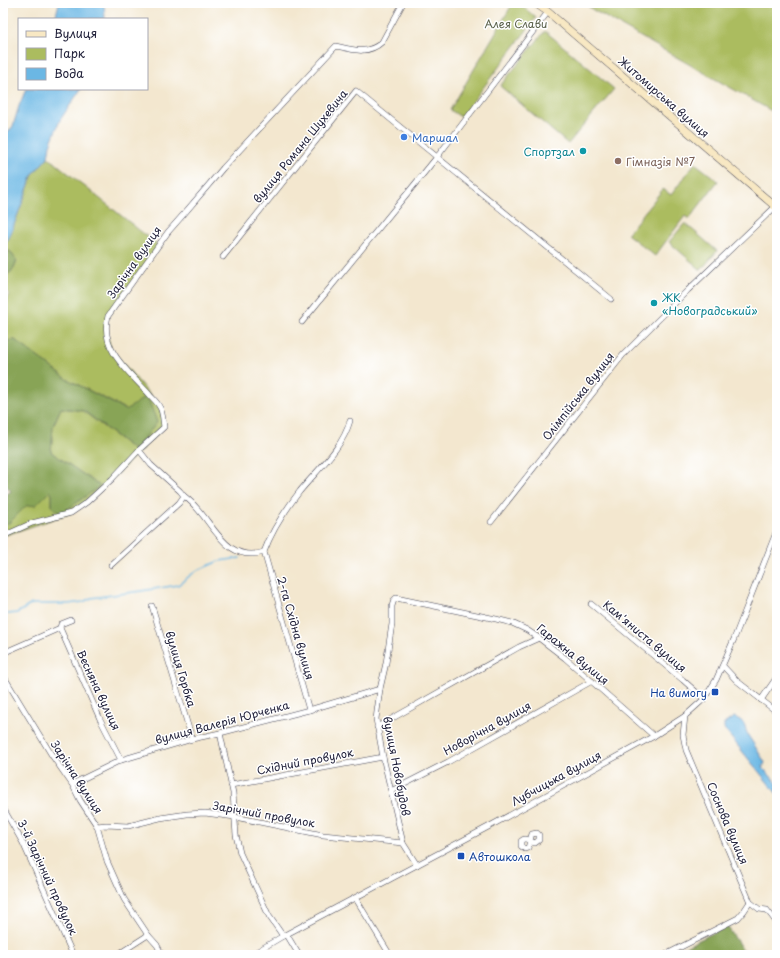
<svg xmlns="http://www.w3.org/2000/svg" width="780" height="958" font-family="'Playpen Sans',sans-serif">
	<rect width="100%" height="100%" fill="#fff"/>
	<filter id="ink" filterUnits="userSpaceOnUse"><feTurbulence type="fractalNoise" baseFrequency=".025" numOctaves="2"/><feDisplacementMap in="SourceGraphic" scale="8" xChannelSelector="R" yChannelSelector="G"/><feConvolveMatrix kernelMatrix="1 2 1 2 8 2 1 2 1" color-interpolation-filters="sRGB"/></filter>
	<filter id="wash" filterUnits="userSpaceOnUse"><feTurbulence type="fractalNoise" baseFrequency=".012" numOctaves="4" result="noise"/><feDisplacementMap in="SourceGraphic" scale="16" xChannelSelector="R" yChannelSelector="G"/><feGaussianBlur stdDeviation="0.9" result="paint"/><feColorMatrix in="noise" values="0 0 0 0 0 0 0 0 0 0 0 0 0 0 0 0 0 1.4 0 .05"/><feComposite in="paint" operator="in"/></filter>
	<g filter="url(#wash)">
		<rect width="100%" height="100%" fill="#f3e7cf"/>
		<g fill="#abbc5f" stroke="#666f4d">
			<path d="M513 3H519L536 18 461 117 450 110Z"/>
			<path d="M584 3H777V114L593 10Z"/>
			<path d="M545 31 614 89 568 144 500 86Z"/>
			<path d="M48 157 159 246 108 316 105 326 111 349 160 407 164 427 112 479 71 513 3 536V520L8 523 26 505H36L50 491 52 494V507L100 486 51 452 53 426 61 408 83 411 135 451 127 410 67 379 15 340 3 341V306L6 304 9 293 3 290V273L8 274 12 271 15 265 10 251 3 252V245L9 238 33 174Z"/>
			<path d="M695 163 718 181 689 219 685 216 655 256 627 234 663 189 671 195Z"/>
			<path d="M685 223 717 251 701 270 669 242Z"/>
		</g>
		<g fill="#88a456" stroke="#556348">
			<path d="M10 251 17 261 12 271 8 274 3 273V252Z"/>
			<path d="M15 340 67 379 126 410 147 396 157 422 135 451 84 411 61 408 53 426 51 452 100 486 61 514 52 507V495L50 491 36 505 26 506 8 524 3 520V497L11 491 3 482V341Z"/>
			<path d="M727 926 746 955H669Z"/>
		</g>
		<g fill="#6bb7e4" stroke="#466c90">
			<path d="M59 3H104L105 19H55Z"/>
			<path d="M26 89H81L60 120 50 145 48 157 33 174 9 238 3 245V139L13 126 19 106Z"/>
			<path d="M734 717C749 723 743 728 749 737 755 745 759 754 765 762L763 768 777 783V794L724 729V724Z"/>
		</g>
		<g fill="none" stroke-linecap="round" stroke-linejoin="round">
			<path stroke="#6bb7e4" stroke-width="1.5" d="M8 614 17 613 32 604H68L83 602 91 598 141 591 178 585 196 571 219 561 240 558"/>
		</g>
	</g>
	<g filter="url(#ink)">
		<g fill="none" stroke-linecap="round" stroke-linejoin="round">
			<defs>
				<g id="street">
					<path d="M223 257 356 91 611 299"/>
					<path d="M302 322 437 157 548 12"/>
					<path d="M184 496C212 515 222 565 264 552"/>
					<path d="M491 522 623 355 688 290 775 207"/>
					<path d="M3 536 32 523 71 513 87 502 112 479 139 450 164 427C163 421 163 411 159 406 157 402 152 398 149 394 129 372 99 349 108 316L168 232 183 215 223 168 336 46C353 50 368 55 382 42L403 3"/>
					<path d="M111 565 179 503 184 496 180 491 151 465 139 450"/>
					<path d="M591 604 683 680 704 699"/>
					<path d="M152 606 192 739"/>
					<path d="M71 620 61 624 60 628 100 719 121 760"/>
					<path d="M3 653 60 628"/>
					<path d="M723 666 737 681 777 712"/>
					<path d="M3 675 51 754 72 784 80 800 97 826 107 861 124 899 148 935 157 945 162 955"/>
					<path d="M761 700 777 677"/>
					<path d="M309 710 264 552C272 530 286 509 300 491 318 469 342 449 350 421"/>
					<path d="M685 716 683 735 686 750 750 902 759 909 767 910 777 923"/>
					<path d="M377 727 519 647 539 638"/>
					<path d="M220 733 233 793 236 835 240 853 269 916 283 936"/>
					<path d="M72 784 121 760 192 739 220 733 309 710 380 689"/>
					<path d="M231 785 383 757"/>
					<path d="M391 791 448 762 592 681"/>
					<path d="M3 808 23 843 73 955"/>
					<path d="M97 826 106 825 128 826 160 818 187 814 205 813 235 817 323 835 403 843"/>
					<path d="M530 841 528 848 525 849 521 846V841C526 836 529 842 535 843L539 840V835L537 833 532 834 530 840"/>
					<path d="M417 865 403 843 383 757 376 719 380 689 386 663 392 624V606L394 600 396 598 496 619 512 623 527 630 539 638 565 658 654 736"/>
					<path d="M356 899 390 955"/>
					<path d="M287 935 299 955"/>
					<path d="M117 955 148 935"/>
					<path d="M251 955 283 936 490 826 654 736 685 716 704 699 716 680 734 639 777 530"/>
					<path d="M665 955 738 918 744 911 750 902"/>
					<path d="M774 955 777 953"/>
				</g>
				<path id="secondary" d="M535 3 548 12 777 208"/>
			</defs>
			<use href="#street" stroke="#414051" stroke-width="6"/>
			<use href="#secondary" stroke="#414051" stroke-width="8"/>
			<use href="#street" stroke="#fff" stroke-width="5"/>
			<use href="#secondary" stroke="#f8e8c3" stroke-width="7"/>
		</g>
	</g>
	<circle fill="#3f7fe0" stroke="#fff" stroke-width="1.5" cx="404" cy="137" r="4"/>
	<g fill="#0f9aa8" stroke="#fff" stroke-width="1.5">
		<circle cx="583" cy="151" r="4"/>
		<circle cx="654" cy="303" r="4"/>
	</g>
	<circle fill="#8d6e63" stroke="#fff" stroke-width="1.5" cx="618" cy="161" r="4"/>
	<g fill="#1a4fb4" stroke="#fff" stroke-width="1.5">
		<rect x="711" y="688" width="8" height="8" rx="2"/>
		<rect x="457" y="852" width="8" height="8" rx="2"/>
	</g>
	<g text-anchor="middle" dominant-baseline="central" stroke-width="3" stroke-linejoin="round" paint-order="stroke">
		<g font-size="11" fill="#596049" stroke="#fff">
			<text x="516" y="23">Алея Слави</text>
		</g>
		<g font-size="11" fill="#22223b" stroke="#fff">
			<text transform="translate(664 97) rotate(41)">Житомирська вулиця</text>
			<text transform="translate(300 146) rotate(-51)">вулиця Романа Шухевича</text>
			<text transform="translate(134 262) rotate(-55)">Зарічна вулиця</text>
			<text transform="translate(578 396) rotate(-52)">Олімпійська вулиця</text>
			<text transform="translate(296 628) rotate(74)">2-га Східна вулиця</text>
			<text transform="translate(645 636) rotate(40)">Кам'яниста вулиця</text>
			<text transform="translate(573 654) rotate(39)">Гаражна вулиця</text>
			<text transform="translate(181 669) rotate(73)">вулиця Горбка</text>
			<text transform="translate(99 690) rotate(65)">Весняна вулиця</text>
			<text transform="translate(222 722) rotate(-15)">вулиця Валерія Юрченка</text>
			<text transform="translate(487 728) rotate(-29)">Новорічна вулиця</text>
			<text transform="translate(305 761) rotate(-11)">Східний провулок</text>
			<text transform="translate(397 766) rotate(79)">вулиця Новобудов</text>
			<text transform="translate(77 777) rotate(57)">Зарічна вулиця</text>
			<text transform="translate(556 778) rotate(-29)">Лубчицька вулиця</text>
			<text transform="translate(264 814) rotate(10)">Зарічний провулок</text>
			<text transform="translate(728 823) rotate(67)">Соснова вулиця</text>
			<text transform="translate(48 877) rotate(65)">3-й Зарічний провулок</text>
		</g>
		<g font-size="11" fill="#366cbe" stroke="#fff" text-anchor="start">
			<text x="412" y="137">Маршал</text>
		</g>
		<g font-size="11" fill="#0d838f" stroke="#fff" text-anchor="end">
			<text x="575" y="151">Спортзал</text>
			<text x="662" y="297" text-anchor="start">ЖК<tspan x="662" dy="13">«Новоградський»</tspan></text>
		</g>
		<g font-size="11" fill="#785e54" stroke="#fff" text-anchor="start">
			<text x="626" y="161">Гімназія №7</text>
		</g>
		<g font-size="11" fill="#164399" stroke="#fff" text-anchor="end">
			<text x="707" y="692">На вимогу</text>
			<text x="469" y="856" text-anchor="start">Автошкола</text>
		</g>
	</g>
	<rect width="780" height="958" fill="none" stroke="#fff" stroke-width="16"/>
	<rect x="18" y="18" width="130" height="72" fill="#ffffff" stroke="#a7a7b1"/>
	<rect x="26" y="31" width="20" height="6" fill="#f8e8c3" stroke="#a7a7b1"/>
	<text x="54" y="38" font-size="12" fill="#22223b">Вулиця</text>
	<rect x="26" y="48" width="20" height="12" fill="#abbc5f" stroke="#a7a7b1"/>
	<text x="54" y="58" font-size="12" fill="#22223b">Парк</text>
	<rect x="26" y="68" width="20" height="12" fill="#6bb7e4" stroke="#a7a7b1"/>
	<text x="54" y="78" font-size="12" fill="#22223b">Вода</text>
</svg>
